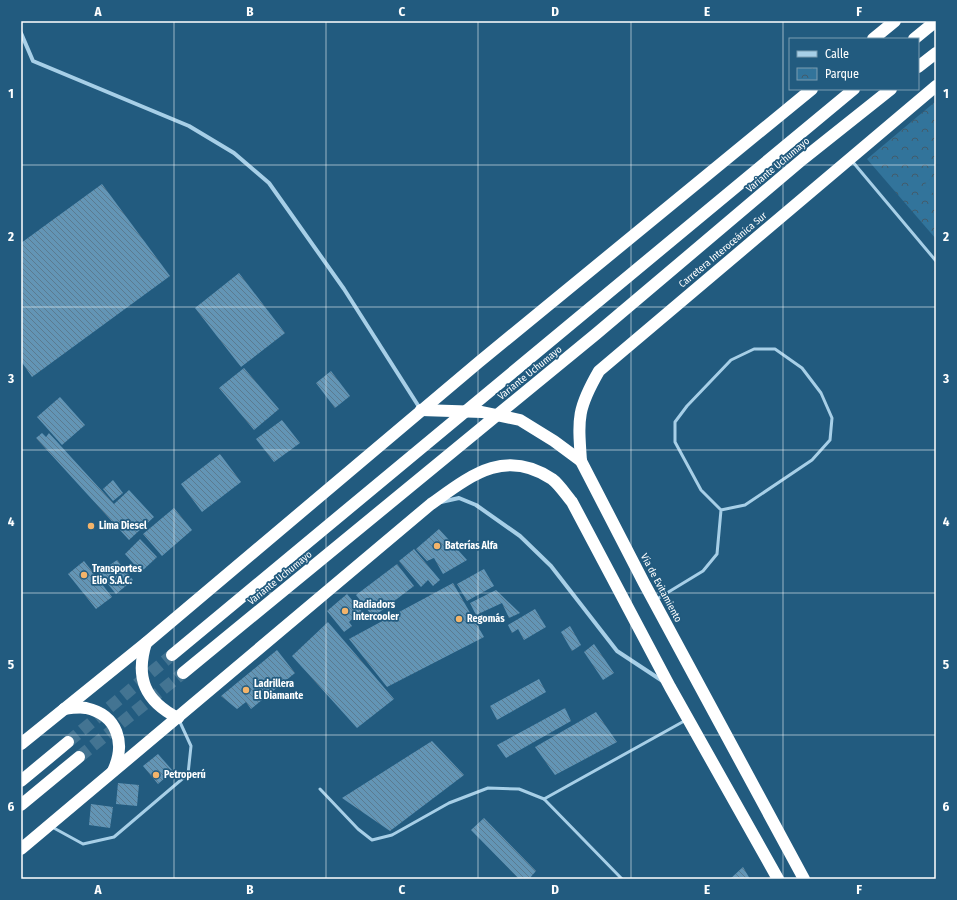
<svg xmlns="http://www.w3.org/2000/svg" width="957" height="900" font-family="'Fira Sans Condensed',sans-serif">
	<defs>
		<pattern id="park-crowns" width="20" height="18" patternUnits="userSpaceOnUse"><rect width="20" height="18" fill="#32749b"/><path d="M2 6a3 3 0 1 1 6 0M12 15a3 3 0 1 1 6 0" fill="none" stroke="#425c6c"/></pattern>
		<pattern id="building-back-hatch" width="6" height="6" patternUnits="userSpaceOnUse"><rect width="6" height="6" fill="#6395b5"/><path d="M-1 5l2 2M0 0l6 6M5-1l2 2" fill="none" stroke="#5b7b90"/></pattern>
	</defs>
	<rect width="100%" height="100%" fill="#225b7f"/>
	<path fill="url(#park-crowns)" d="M936 101V239L867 159Z"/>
	<path fill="#32749b" d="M936 174V197L925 184Z"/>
	<g fill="url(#building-back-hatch)">
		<path d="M102 184 170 276 32 377 21 361V243Z"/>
		<path d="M239 273 285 333 241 367 195 308Z"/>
		<path d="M244 368 279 409 254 430 219 388Z"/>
		<path d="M331 371 350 396 335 408 316 383Z"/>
		<path d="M60 397 85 425 62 445 37 417Z"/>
		<path d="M282 420 300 443 274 462 256 439Z"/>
		<path d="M42 433 46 437 49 433 114 504 129 490 154 517 129 540 36 438Z"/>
		<path d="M220 454 241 482 202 512 181 484Z"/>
		<path d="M113 480 123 493 113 501 103 489Z"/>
		<path d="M174 508 192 530 162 556 143 534Z"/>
		<path d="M439 529 467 560 443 574 434 558 427 561 416 549Z"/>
		<path d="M140 539 157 557 141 572 125 554Z"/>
		<path d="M414 549 440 580 433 586 428 580 421 587 399 561Z"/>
		<path d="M117 560 133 580 116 594 99 573Z"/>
		<path d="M84 561 112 597 96 609 68 574Z"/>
		<path d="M397 564 414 586 373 617 356 595Z"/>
		<path d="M484 569 494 586 467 601 457 584Z"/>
		<path d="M453 583 484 637 387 687 349 639Z"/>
		<path d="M496 590 520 613 509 618 502 603 476 615 470 603Z"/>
		<path d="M347 594 368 619 362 621 357 615 349 622 352 626 344 632 327 611Z"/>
		<path d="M535 609 546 627 524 640 518 629 512 633 508 625Z"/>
		<path d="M328 622 394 699 357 728 292 656Z"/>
		<path d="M570 626 581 645 572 651 561 632Z"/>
		<path d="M594 644 614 673 603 680 584 652Z"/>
		<path d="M277 650 295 673 251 709 246 702 237 709 221 696Z"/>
		<path d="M539 679 546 692 497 720 490 706Z"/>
		<path d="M565 708 571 721 506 758 497 745Z"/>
		<path d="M596 712 617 742 555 775 535 747Z"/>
		<path d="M432 741 464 775 390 831 342 798Z"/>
		<path d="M158 754 173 771 158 784 143 766Z"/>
		<path d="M118 783 139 785 137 806 116 804Z"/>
		<path d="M91 804 113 807 110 828 89 825Z"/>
		<path d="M484 818 536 871 529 879H519L471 830Z"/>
		<path d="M743 867 750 879H730Z"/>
	</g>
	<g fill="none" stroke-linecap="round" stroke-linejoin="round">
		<g stroke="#437492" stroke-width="12" stroke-dasharray="12 6" stroke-linecap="butt">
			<path d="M68 742 172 655"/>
			<path d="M79 757 183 673"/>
		</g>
		<g stroke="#a7cfe7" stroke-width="3">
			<path d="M852 161 936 261"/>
			<path d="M657 599 703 571 717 554 721 510 701 490 675 442V422L687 406 731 360 754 349H775L802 368 821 393 832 418 830 440 812 460 745 505 721 510"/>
			<path d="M320 789 358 829 372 840 392 835 449 803 488 788 519 789 544 799 622 879"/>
			<path d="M544 799 686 720"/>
			<path d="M52 827 83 844 114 837 188 774 191 746 179 720"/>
		</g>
		<g stroke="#a7cfe7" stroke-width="4">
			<path d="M21 33 33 61 189 126 234 153 269 183 344 289 421 410"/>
			<path d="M441 502 459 498 476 505 520 536 551 566 617 651 664 682"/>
		</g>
		<g stroke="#fff" stroke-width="12">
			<path d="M873 39 895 21"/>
			<path d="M914 39 936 21"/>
			<path d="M918 67 936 53"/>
			<path d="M421 410 482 412 520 420 554 441 581 461 644 583 804 879"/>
			<path d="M581 461C578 418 577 409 599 371L936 86"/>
			<path d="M146 643C135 678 145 701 178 718"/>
			<path d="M172 655 854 89"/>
			<path d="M183 673 596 334 803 159 891 89"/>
			<path d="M64 709C71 708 80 707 86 708 118 715 126 744 113 771"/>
			<path d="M21 744 146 643 479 362 812 89"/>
			<path d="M21 781 68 742"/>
			<path d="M21 805 79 757"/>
			<path d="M21 849 431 504C469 477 504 447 552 479 559 484 566 495 572 502L670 687 778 879"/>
		</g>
	</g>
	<path fill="none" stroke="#fff" stroke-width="1" stroke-opacity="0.55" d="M174 21V879M326 21V879M478 21V879M631 21V879M783 21V879M21 165H936M21 307H936M21 450H936M21 593H936M21 735H936"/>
	<g fill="#f3b46a" stroke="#225b7f" stroke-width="1.5">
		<circle cx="91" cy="526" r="4"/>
		<circle cx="437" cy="546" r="4"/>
		<circle cx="84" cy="575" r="4"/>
		<circle cx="345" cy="611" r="4"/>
		<circle cx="459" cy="619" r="4"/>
		<circle cx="246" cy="690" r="4"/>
		<circle cx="156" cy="775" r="4"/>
	</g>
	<g text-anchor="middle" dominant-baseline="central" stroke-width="3.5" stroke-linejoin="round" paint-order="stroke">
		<g font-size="10" fill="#fff" stroke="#225b7f">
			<text transform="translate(778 165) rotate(-40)">Variante Uchumayo</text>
			<text transform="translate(723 250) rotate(-40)">Carretera Interoceánica Sur</text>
			<text transform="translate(530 373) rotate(-39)">Variante Uchumayo</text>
			<text transform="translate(280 578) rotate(-39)">Variante Uchumayo</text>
			<text transform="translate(661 588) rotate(62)">Vía de Evitamiento</text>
		</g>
		<g font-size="10" font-weight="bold" fill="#fff" stroke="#225b7f" text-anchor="start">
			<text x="99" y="526">Lima Diesel</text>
			<text x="445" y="546">Baterías Alfa</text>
			<text x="92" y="569">Transportes<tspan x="92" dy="12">Elio S.A.C.</tspan></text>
			<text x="353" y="605">Radiadors<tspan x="353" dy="12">Intercooler</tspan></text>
			<text x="467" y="619">Regomás</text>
			<text x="254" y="684">Ladrillera<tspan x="254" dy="12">El Diamante</tspan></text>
			<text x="164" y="775">Petroperú</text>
		</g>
	</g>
	<rect width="957" height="900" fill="none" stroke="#225b7f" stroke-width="44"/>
	<rect x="789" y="38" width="130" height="52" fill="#225b7f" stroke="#7a9db2"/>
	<rect x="797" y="51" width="20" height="6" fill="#a7cfe7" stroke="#7a9db2"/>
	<text x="825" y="58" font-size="12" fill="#ffffff">Calle</text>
	<rect x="797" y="68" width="20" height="12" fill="url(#park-crowns)" stroke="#7a9db2"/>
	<text x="825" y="78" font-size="12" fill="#ffffff">Parque</text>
	<rect x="22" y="22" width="913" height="856" fill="none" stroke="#fff" stroke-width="1.5"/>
	<g font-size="13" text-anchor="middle" font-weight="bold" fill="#fff">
		<text x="98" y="16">A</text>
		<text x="250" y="16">B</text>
		<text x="402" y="16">C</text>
		<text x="555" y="16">D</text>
		<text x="707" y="16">E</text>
		<text x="859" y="16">F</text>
		<text x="11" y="98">1</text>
		<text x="946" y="98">1</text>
		<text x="11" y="241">2</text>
		<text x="946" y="241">2</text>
		<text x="11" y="383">3</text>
		<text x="946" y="383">3</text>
		<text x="11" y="526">4</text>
		<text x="946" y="526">4</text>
		<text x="11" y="669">5</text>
		<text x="946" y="669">5</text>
		<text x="11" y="811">6</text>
		<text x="946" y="811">6</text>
		<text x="98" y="894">A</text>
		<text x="250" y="894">B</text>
		<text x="402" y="894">C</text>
		<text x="555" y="894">D</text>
		<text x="707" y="894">E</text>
		<text x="859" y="894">F</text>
	</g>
</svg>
